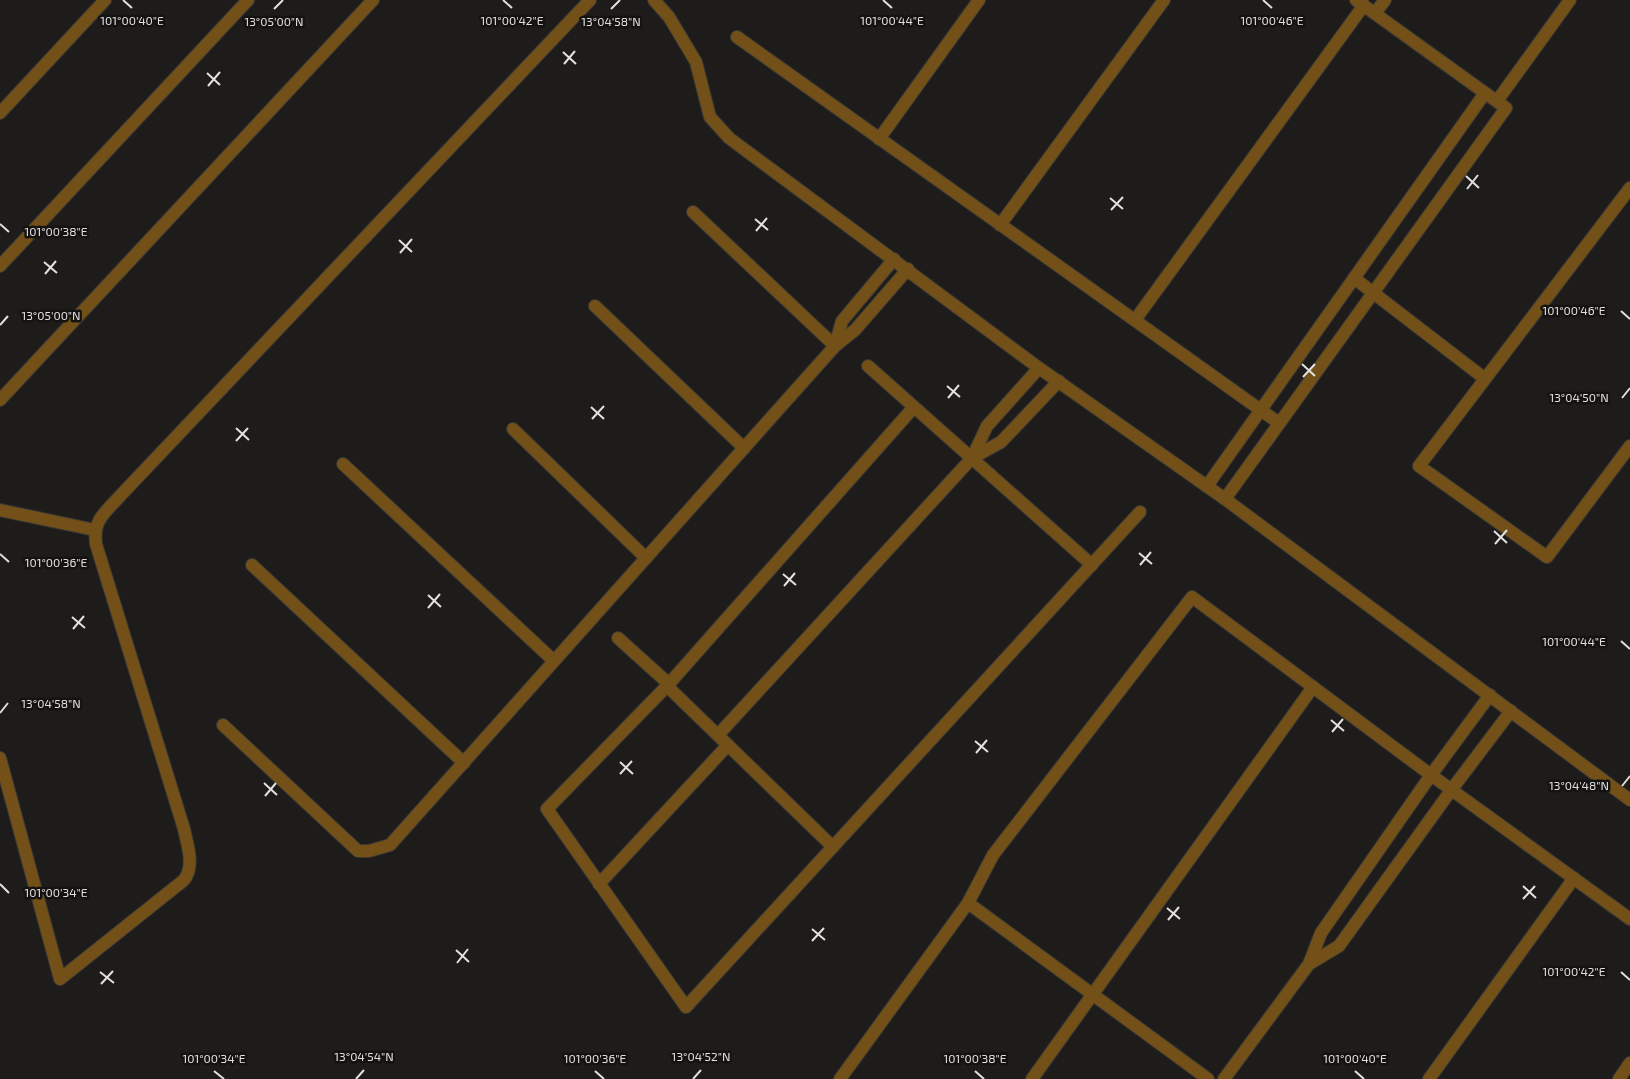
<svg xmlns="http://www.w3.org/2000/svg" width="1630" height="1079" font-family="'Exo 2',sans-serif">
	<rect width="100%" height="100%" fill="#1e1c1a"/>
	<g fill="none" stroke-linecap="round" stroke-linejoin="round">
		<defs>
			<g id="street">
				<path d="M654 0 669 17 696 62 710 117 729 138 1039 368 1225 499 1630 800"/>
				<path d="M1375 13 1385 0"/>
				<path d="M737 37 1279 423"/>
				<path d="M1497 101 1570 0"/>
				<path d="M0 113 105 0"/>
				<path d="M879 139 979 0"/>
				<path d="M1630 188 1419 466 1547 557 1630 446"/>
				<path d="M693 212 835 346"/>
				<path d="M1000 225 1164 0"/>
				<path d="M0 266 248 0"/>
				<path d="M1354 278 1484 378"/>
				<path d="M595 306 744 448"/>
				<path d="M1135 320 1364 5"/>
				<path d="M835 346 842 321 894 259"/>
				<path d="M868 366 1092 565"/>
				<path d="M0 400 373 0"/>
				<path d="M914 407 667 686 547 809 686 1007 1140 512"/>
				<path d="M513 429 646 558"/>
				<path d="M972 458 1001 442 1059 381"/>
				<path d="M343 464 554 661"/>
				<path d="M1207 486 1485 93"/>
				<path d="M1225 499 1506 108 1356 0"/>
				<path d="M0 510 95 530"/>
				<path d="M252 565 464 763"/>
				<path d="M618 638 669 684"/>
				<path d="M667 686 833 847"/>
				<path d="M223 725 358 851H369L390 845 835 346 855 330 908 269"/>
				<path d="M718 735 972 458 987 426 1039 368"/>
				<path d="M0 758 60 979 174 888C178 885 184 881 186 877 194 863 187 843 184 829L96 544C93 519 105 513 120 496L590 0"/>
				<path d="M599 884 728 745"/>
				<path d="M968 903 1208 1079"/>
				<path d="M1309 964 1339 946 1452 789 1511 711"/>
				<path d="M840 1079 968 903 993 855 1192 597 1431 775 1630 919"/>
				<path d="M1032 1079 1313 687"/>
				<path d="M1224 1079 1309 964 1321 933 1431 775 1490 695"/>
				<path d="M1429 1079 1574 878"/>
				<path d="M1619 1079 1630 1063"/>
			</g>
		</defs>
		<use href="#street" stroke="#393836" stroke-width="14"/>
		<use href="#street" stroke="#735018" stroke-width="12"/>
	</g>
	<path fill="none" stroke="#e2e1e0" stroke-width="2" d="M123 0 132 8M503 0 512 8M883 0 892 8M1263 0 1272 8M274 9 283 0M611 9 620 0M563 52 576 64M564 64 575 51M207 73 220 85M208 86 220 72M1466 176 1479 188M1467 189 1478 175M1110 198 1123 209M1111 210 1123 197M755 219 768 230M0 224 9 232M756 231 767 218M399 240 412 252M400 253 412 239M44 262 57 273M45 274 56 261M1621 311 1630 319M0 325 8 316M1302 364 1315 376M1303 377 1315 364M947 386 960 397M948 398 959 385M1622 398 1630 388M591 407 604 419M592 419 604 406M236 428 249 440M236 441 248 428M1494 531 1507 543M1495 544 1507 530M1139 553 1152 564M0 554 9 562M1140 565 1151 552M783 574 796 585M784 586 795 573M428 595 441 607M428 608 440 594M72 617 85 628M73 629 84 616M1621 641 1630 649M0 713 8 703M1331 720 1344 731M1332 732 1343 719M975 741 988 752M976 753 987 740M620 762 633 774M620 774 632 761M264 783 277 795M1622 786 1630 776M265 796 276 783M0 884 9 893M1523 886 1536 898M1523 899 1535 886M1167 908 1180 919M1168 920 1179 907M812 929 825 940M812 941 824 928M456 950 469 962M457 963 468 949M100 972 114 983M1621 972 1630 980M101 984 113 971M214 1071 224 1079M595 1071 604 1079M975 1071 984 1079M1355 1071 1364 1079M356 1079 364 1070M693 1079 701 1070"/>
	<g font-size="12" text-anchor="middle" fill="#e2e1e0" stroke="#141311" stroke-width="5" stroke-linejoin="round" paint-order="stroke">
		<text x="132" y="25">101°00'40"E</text>
		<text x="1272" y="25">101°00'46"E</text>
		<text x="512" y="25">101°00'42"E</text>
		<text x="892" y="25">101°00'44"E</text>
		<text x="274" y="26">13°05'00"N</text>
		<text x="611" y="26">13°04'58"N</text>
		<text x="56" y="236">101°00'38"E</text>
		<text x="1574" y="315">101°00'46"E</text>
		<text x="51" y="320">13°05'00"N</text>
		<text x="1579" y="402">13°04'50"N</text>
		<text x="56" y="567">101°00'36"E</text>
		<text x="1574" y="646">101°00'44"E</text>
		<text x="51" y="708">13°04'58"N</text>
		<text x="1579" y="790">13°04'48"N</text>
		<text x="56" y="897">101°00'34"E</text>
		<text x="1574" y="976">101°00'42"E</text>
		<text x="364" y="1061">13°04'54"N</text>
		<text x="701" y="1061">13°04'52"N</text>
		<text x="214" y="1063">101°00'34"E</text>
		<text x="595" y="1063">101°00'36"E</text>
		<text x="975" y="1063">101°00'38"E</text>
		<text x="1355" y="1063">101°00'40"E</text>
	</g>
</svg>
